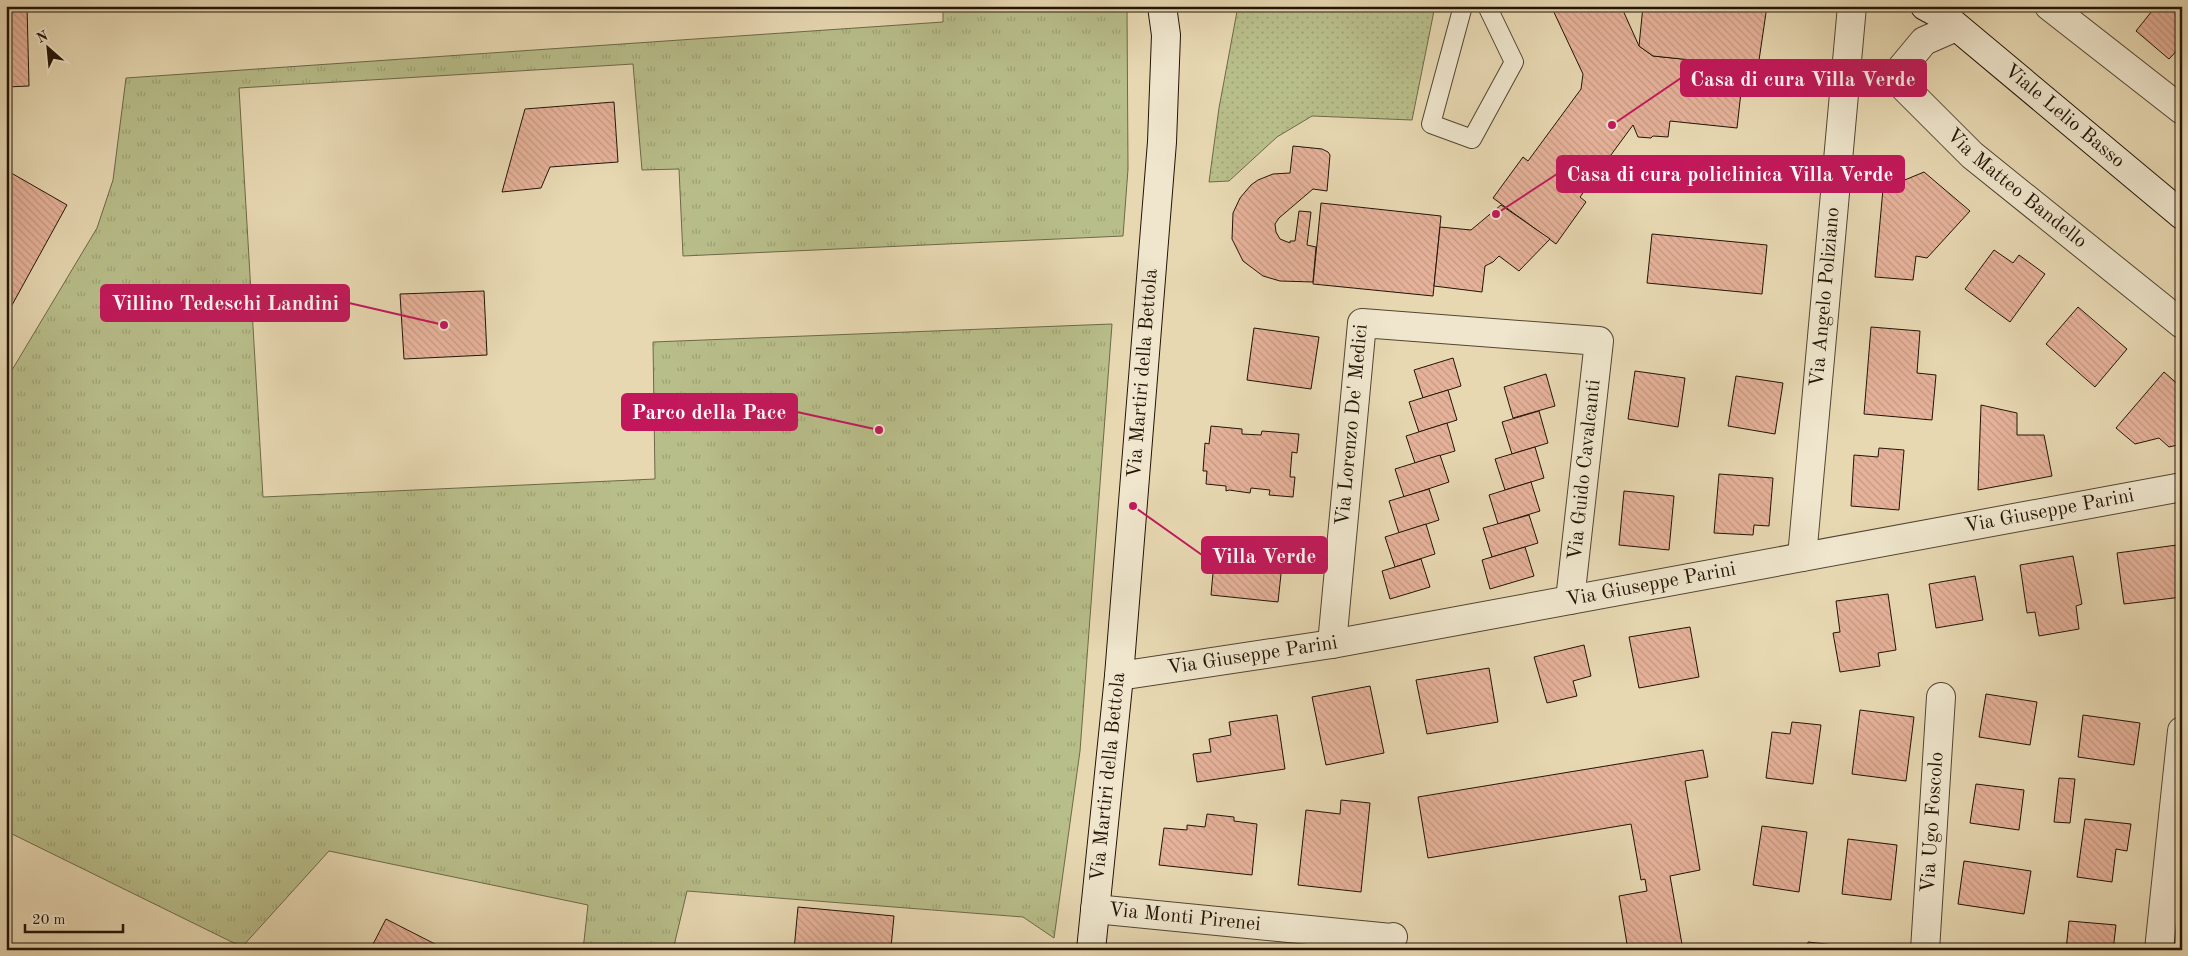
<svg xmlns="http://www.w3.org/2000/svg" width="2188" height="956" font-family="'Old Standard TT',serif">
	<defs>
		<pattern id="grass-dots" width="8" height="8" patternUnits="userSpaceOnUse" patternTransform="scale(1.25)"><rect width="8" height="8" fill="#b8be8a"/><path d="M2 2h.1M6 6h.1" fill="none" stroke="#9ea276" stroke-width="1.8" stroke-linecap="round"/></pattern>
		<pattern id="park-tufts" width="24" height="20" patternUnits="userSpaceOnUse" patternTransform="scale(1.25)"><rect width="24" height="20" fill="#b8be8a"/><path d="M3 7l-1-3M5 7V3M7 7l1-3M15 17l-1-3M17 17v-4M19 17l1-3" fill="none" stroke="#9ea276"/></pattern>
		<pattern id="building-back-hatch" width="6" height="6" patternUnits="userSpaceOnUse" patternTransform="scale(1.25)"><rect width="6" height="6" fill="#e6b29a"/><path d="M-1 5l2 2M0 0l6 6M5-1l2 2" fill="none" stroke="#c59883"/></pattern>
	</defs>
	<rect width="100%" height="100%" fill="#e7d8b2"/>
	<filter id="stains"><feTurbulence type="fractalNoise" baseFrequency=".004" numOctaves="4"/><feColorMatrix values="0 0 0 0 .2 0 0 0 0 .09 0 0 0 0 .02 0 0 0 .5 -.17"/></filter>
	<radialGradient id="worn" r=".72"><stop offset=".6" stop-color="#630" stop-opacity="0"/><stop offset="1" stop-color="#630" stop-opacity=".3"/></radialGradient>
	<path fill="url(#grass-dots)" stroke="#6d6948" d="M1238 6H1435L1412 120 1312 116 1277 137 1229 181 1209 182 1219 108Z"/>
	<path fill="url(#park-tufts)" stroke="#6d6948" d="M943 6H1127L1128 169 1123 236 683 256 679 169 642 170 633 64 239 88 263 497 655 479 653 342 1112 324 1080 751 1054 938 1023 917 687 891 673 950H583L588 905 329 851 242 947 6 831V380L97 228 113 180 126 78 943 22Z"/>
	<g fill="url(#building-back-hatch)" stroke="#221406">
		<path d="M6 6H27L29 86 6 87Z"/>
		<path d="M1551 6H1621L1639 46 1653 56 1744 65 1737 128 1670 121 1668 137 1653 136 1651 138 1638 137 1633 125 1580 197 1586 202 1556 244 1493 198 1523 157 1528 161 1581 89 1583 74Z"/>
		<path d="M1643 6H1767L1758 67 1653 56 1639 46Z"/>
		<path d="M2156 6H2182V45L2169 59 2136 31Z"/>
		<path d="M614 102 618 162 550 167 541 188 502 192 525 109Z"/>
		<path d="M1293 146 1322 149 1328 152 1330 155 1327 191 1313 189 1279 218 1275 224 1276 232 1280 239 1290 243V241H1295L1299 211 1311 212 1307 245 1316 247 1313 282 1280 281 1263 276 1243 261 1232 239 1233 213 1240 198 1251 185 1258 180 1273 174 1290 173Z"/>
		<path d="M6 170 67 205 6 316Z"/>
		<path d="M1924 172 1970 211 1927 258 1916 256 1913 280 1875 277 1883 189Z"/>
		<path d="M1321 203 1441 216 1433 296 1313 284Z"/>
		<path d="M1501 205 1550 239 1519 271 1499 256 1493 262 1485 266 1482 292 1434 286 1440 227 1471 230Z"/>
		<path d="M1652 234 1767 245 1762 294 1647 283Z"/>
		<path d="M1994 250 2013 263 2019 255 2045 274 2010 322 1965 289Z"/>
		<path d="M484 291 487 355 404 359 400 294Z"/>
		<path d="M2078 307 2127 349 2095 387 2046 344Z"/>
		<path d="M1871 327 1920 331 1917 373 1936 375 1932 420 1864 414Z"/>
		<path d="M1254 328 1319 337 1311 389 1247 380Z"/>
		<path d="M1453 358 1461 386 1423 398 1414 370Z"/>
		<path d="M1635 371 1685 378 1678 427 1628 419Z"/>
		<path d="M2164 372 2182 388V444L2169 447 2159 438 2135 444 2116 428Z"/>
		<path d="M1546 374 1555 406 1513 418 1504 387Z"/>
		<path d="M1736 376 1783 383 1775 434 1728 426Z"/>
		<path d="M1448 390 1457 420 1419 432 1409 402Z"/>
		<path d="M1981 405 2017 413V435H2044L2052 476 1978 490Z"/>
		<path d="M1539 411 1548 443 1512 454 1502 422Z"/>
		<path d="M1447 423 1455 451 1415 463 1406 436Z"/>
		<path d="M1211 426 1242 429V434L1261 435 1262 431 1299 434 1297 453 1292 452 1290 477H1295L1293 497 1269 495 1270 490 1251 488 1250 493 1229 490 1226 491V486L1206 484 1207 471H1203L1205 443 1209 444Z"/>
		<path d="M1535 447 1544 478 1505 490 1495 459Z"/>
		<path d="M1879 448 1904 450 1899 510 1851 506 1854 455 1878 457Z"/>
		<path d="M1440 455 1449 482 1404 497 1395 469Z"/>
		<path d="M1719 474 1773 478 1769 526 1754 525 1753 535 1714 533Z"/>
		<path d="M1531 482 1540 511 1498 524 1489 495Z"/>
		<path d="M1429 489 1439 520 1399 533 1389 501Z"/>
		<path d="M1624 491 1674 496 1669 550 1619 545Z"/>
		<path d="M1529 515 1538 543 1492 557 1483 528Z"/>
		<path d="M1426 524 1435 554 1395 567 1385 537Z"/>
		<path d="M1216 540 1284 546 1278 602 1211 595Z"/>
		<path d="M2177 545 2182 597 2124 604 2117 553Z"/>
		<path d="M1525 547 1534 576 1490 589 1482 560Z"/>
		<path d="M2073 556 2082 604 2076 606 2079 629 2039 636 2035 612 2027 613 2020 565Z"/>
		<path d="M1421 559 1430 587 1390 599 1382 571Z"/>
		<path d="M1975 576 1983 620 1936 628 1929 584Z"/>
		<path d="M1888 594 1896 650 1878 653 1880 666 1840 672 1833 633 1840 632 1836 601Z"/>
		<path d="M1690 627 1699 677 1639 688 1629 637Z"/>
		<path d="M1584 645 1591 676 1573 681 1577 696 1547 703 1534 657Z"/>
		<path d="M1489 668 1498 722 1427 734 1416 680Z"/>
		<path d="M1370 686 1384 753 1326 765 1312 697Z"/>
		<path d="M1986 694 2037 702 2030 745 1979 737Z"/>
		<path d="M1860 710 1914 717 1906 781 1852 774Z"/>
		<path d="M1277 715 1285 769 1197 782 1193 754 1211 752 1209 739 1231 735 1229 722Z"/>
		<path d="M2083 715 2140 723 2134 765 2078 757Z"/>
		<path d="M1792 722 1821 725 1813 784 1766 778 1772 732 1790 734Z"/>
		<path d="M1703 750 1708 777 1685 781 1700 870 1670 876 1683 950H1628L1619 896 1647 891 1645 879 1641 880 1631 824 1428 858 1418 797Z"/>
		<path d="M2059 778 2075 779 2070 823 2054 822Z"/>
		<path d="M1976 784 2024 790 2019 830 1970 823Z"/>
		<path d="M1341 800 1370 803 1361 892 1298 885 1306 810 1340 814Z"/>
		<path d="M1207 814 1234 817V821L1257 824 1252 875 1159 865 1164 828 1187 830V825L1205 827Z"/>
		<path d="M2085 819 2131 824 2127 851 2116 849 2112 882 2077 877Z"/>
		<path d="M1762 826 1807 832 1799 892 1753 885Z"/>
		<path d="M1848 839 1897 845 1891 900 1842 894Z"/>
		<path d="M1964 861 2031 871 2024 914 1958 904Z"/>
		<path d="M798 907 894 916 891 947 901 950H794Z"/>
		<path d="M386 919 435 944 432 950H370Z"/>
		<path d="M2069 921 2116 925 2113 950H2066Z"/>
		<path d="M1808 942 1881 950H1807Z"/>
	</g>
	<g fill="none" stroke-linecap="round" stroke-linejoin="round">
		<defs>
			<path id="lane" d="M1463 6 1431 124 1472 139 1514 62 1487 6"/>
			<g id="street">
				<path d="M2049 6 2182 110"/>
				<path d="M1894 77 1924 41 1956 27"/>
				<path id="s1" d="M1846 80 1894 77 1972 155 2182 324"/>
				<path id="s2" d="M1802 557 1852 6"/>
				<path id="s3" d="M1332 644 1362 323 1599 341 1570 600"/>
				<path id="s4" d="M1119 676 1332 644 2182 487"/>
				<path id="s5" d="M1095 909 1391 938 1393 937"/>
				<path id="s6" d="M1925 950 1941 697"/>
				<path d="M2159 950 2182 731"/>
			</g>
			<g id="secondary">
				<path id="s7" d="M1925 6 1945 17 2182 215"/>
				<path id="s8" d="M1091 950 1119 676 1162 142 1166 35 1162 6"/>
			</g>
		</defs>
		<use href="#lane" stroke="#534531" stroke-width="20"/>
		<use href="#street" stroke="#534531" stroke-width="30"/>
		<use href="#secondary" stroke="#221406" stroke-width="30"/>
		<use href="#lane" stroke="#efe6cd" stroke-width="18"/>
		<use href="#street" stroke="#efe6cd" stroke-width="28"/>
		<use href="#secondary" stroke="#efe6cd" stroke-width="28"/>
	</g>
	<g text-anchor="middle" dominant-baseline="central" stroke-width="4" stroke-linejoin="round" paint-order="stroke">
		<g font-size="20" fill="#221406" stroke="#efe6cd">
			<text stroke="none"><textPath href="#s7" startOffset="178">Viale Lelio Basso</textPath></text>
			<text stroke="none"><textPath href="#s1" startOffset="214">Via Matteo Bandello</textPath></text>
			<text stroke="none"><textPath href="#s2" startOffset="261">Via Angelo Poliziano</textPath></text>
			<text stroke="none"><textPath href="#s8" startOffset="579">Via Martiri della Bettola</textPath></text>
			<text stroke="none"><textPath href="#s3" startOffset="220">Via Lorenzo De' Medici</textPath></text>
			<text transform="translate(1585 470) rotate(-84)">Via Guido Cavalcanti</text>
			<text stroke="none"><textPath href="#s4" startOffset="945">Via Giuseppe Parini</textPath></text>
			<text stroke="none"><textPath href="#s4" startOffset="540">Via Giuseppe Parini</textPath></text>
			<text stroke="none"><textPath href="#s4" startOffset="135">Via Giuseppe Parini</textPath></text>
			<text stroke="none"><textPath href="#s8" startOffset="174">Via Martiri della Bettola</textPath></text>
			<text stroke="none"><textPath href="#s6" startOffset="128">Via Ugo Foscolo</textPath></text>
			<text stroke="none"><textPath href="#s5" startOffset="90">Via Monti Pirenei</textPath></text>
		</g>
	</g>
	<path fill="none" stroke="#c2185b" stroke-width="2" d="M1612 125L1681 78M1496 214L1557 174M444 325L349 303M879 430L797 412M1133 506L1202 555"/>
	<g fill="#c2185b" stroke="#efe6cd" stroke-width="2">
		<circle cx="1612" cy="125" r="5"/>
		<circle cx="1496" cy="214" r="5"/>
		<circle cx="444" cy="325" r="5"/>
		<circle cx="879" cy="430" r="5"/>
		<circle cx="1133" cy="506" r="5"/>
	</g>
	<g fill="#c2185b" stroke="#c2185b" stroke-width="2">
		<rect x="1681" y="60" width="245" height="36" rx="5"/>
		<rect x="1557" y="156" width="347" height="36" rx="5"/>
		<rect x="101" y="285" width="248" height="36" rx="5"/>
		<rect x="622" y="394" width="175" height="36" rx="5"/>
		<rect x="1202" y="537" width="125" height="36" rx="5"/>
	</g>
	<g font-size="21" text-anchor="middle" font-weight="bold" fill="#fff">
		<text x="1803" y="86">Casa di cura Villa Verde</text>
		<text x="1730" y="181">Casa di cura policlinica Villa Verde</text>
		<text x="225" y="310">Villino Tedeschi Landini</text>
		<text x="709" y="419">Parco della Pace</text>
		<text x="1264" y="563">Villa Verde</text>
	</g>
	<rect width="2188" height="956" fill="none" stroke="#e7d8b2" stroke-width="25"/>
	<rect x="8" y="8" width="2173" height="941" fill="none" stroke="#221406" stroke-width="2.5"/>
	<rect x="12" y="12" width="2163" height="931" fill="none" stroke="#221406"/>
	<g transform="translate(48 48) rotate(333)" stroke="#efe6cd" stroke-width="4" paint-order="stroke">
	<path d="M0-4L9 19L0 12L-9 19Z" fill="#221406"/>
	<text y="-8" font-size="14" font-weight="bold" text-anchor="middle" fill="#221406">N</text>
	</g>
	<path d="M25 924v8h98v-8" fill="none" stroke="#221406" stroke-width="2.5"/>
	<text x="32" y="924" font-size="15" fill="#221406" stroke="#efe6cd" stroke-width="4" paint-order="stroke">20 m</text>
	<rect width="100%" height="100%" filter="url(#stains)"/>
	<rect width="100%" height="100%" fill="url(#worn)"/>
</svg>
